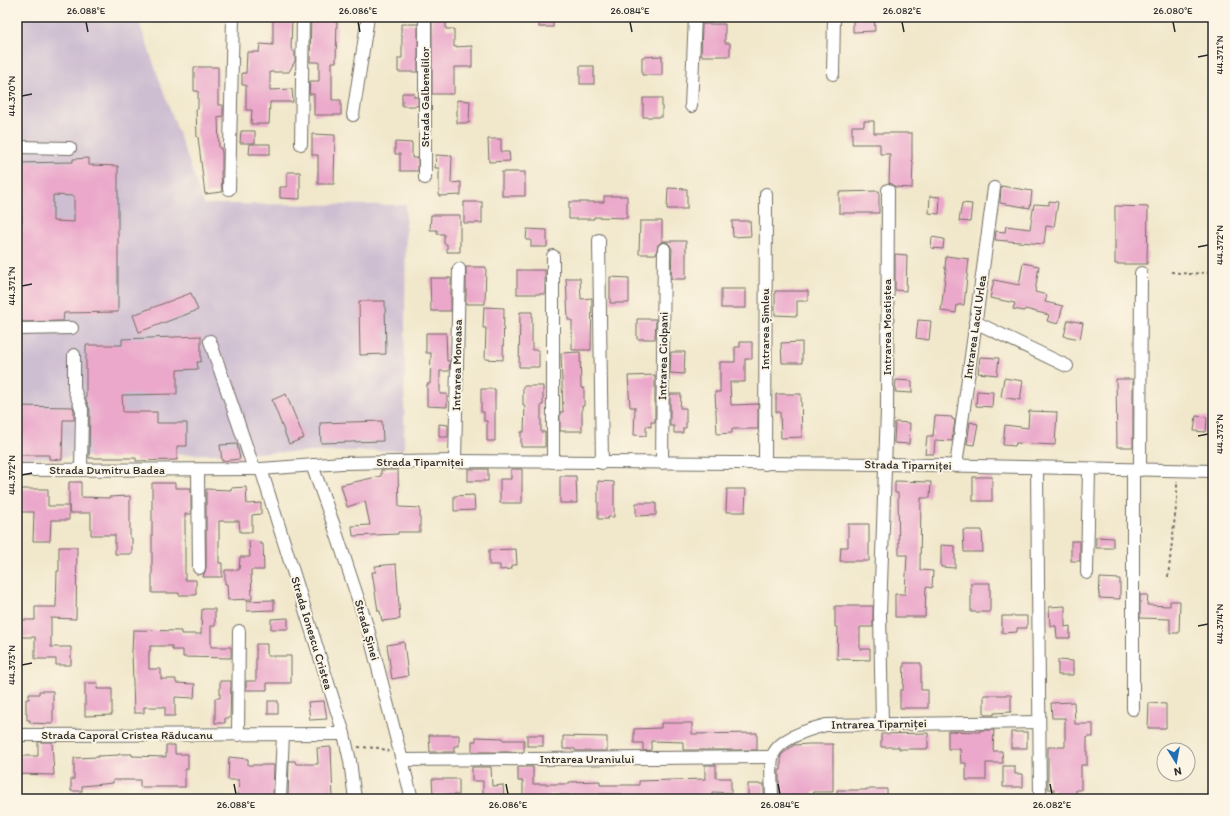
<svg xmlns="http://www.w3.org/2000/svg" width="1230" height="816" font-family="Itim,sans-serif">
	<rect width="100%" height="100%" fill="#fcf5e5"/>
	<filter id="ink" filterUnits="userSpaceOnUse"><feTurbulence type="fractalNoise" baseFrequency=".025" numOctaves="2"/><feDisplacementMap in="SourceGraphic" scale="8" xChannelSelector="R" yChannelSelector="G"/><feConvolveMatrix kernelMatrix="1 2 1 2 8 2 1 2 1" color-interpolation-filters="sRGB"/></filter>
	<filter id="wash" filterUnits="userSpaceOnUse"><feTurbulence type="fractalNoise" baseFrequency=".012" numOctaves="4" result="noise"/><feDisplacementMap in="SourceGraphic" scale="16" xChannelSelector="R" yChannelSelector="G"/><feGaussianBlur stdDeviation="0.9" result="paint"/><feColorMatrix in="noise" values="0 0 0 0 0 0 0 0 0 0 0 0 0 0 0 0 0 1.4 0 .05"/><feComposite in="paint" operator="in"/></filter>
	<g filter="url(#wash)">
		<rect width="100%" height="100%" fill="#f1e8cc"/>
		<path fill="#cebed1" d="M17 17H137L204 204 406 205 404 450 17 458Z"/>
		<g id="blocks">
			<g fill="#eba8cb" fill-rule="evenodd">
				<path d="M273 17H292L291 48 295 53V61L289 72H270V90L292 89 293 102H270L269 124H251L252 110H246V85H242V73H246L247 52H259L260 44 273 45Z"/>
				<path d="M311 17H337L336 62H332V100H341V115H314V94H309L310 81H319V62H310Z"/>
				<path d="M432 17H446V29H454V47L472 46V67H454V94H432Z"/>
				<rect x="539" y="17" width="14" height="10"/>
				<path d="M853 17H874L875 31 853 32Z"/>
				<path d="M401 24H418V72H398V58H402V34H401Z"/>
				<path d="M702 24H725V43H730V56H701Z"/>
				<path d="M662 56V75H642V57Z"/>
				<rect x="580" y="66" width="14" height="18"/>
				<path d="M194 67H218V105H223V116L218 117 219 148H221L222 154V171H221L222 192 205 194 198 137H197L196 109H198V91H194Z"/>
				<path d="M402 93H414V97H418V106H402Z"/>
				<rect x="643" y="98" width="19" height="19"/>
				<path d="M457 100 470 101 469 123H457Z"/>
				<path d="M864 121H874V133H912V161H913L912 188 895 187 892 184 889 183 890 154H880V144H852V126H864Z"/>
				<path d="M241 131H255V143H240Z"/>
				<path d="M312 134 335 135 334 184H318V155H312Z"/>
				<path d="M488 139H501V152H509L510 161 489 162Z"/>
				<path d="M395 142 412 143V158H418V171H400V154H395Z"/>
				<path d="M250 144H270V154H249Z"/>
				<path d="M436 155 452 156 451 183 461 182V195L439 196V168H435Z"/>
				<path d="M89 158V165L118 166V312L64 313 63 321 17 322V222H22L21 194 17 195V163L73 162V159ZM53 195 74 196V222L53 221Z"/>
				<path d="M287 172H300V199L280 198V187H287Z"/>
				<rect x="502" y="172" width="23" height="24"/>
				<path d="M1001 186 1032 191 1030 208 1000 203Z"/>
				<path d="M668 188 687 189V209H667Z"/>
				<path d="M879 191V213H839V192Z"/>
				<path d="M604 196H627V218L594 217V219H569V202H604Z"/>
				<path d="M930 196 940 197 939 214 929 213Z"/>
				<path d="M1049 201 1058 202 1054 227 1046 226 1044 244 995 240 996 231 1005 232 1006 226 1030 229 1034 204 1049 205Z"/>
				<rect x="464" y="202" width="18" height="21"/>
				<path d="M962 203 972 204 970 222 959 221Z"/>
				<path d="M1115 206 1148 207 1147 264H1115Z"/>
				<path d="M431 215H460V252H447V244H444V234H437V230H430Z"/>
				<path d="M640 221H662V241H686V279H671L672 249 670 245 667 242H661L658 245 656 254H639Z"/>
				<path d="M732 221H750L751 236 733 237Z"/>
				<path d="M527 229 547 230V247H531V240H526Z"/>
				<path d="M932 237 944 239 943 249 931 248Z"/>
				<path d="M895 254 907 255 906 291 895 290Z"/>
				<path d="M946 256 969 259 964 305H957L956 313 941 311 946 269H945Z"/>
				<path d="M1023 263 1039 266 1035 292 1047 295 1045 302 1063 306 1058 324 1047 321 1049 315 1025 309 1024 311 1013 309 1015 303 990 298 994 280 1019 285Z"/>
				<path d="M466 267H486L485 304H466Z"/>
				<rect x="517" y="270" width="28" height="24"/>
				<path d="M610 277 629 278V303H610Z"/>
				<path d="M430 278H451V311H431Z"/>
				<path d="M566 278H580L581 299 592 298 591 350H572V320H568Z"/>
				<rect x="721" y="289" width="25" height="19"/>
				<path d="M775 291H808V301H797V316L775 315Z"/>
				<path d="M191 293 198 310 139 332 133 315Z"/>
				<path d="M359 301H385L386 354 360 355Z"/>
				<path d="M484 307 504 308 503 360 485 359 486 328H483Z"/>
				<path d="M520 312H532V350H539V367H519Z"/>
				<path d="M637 319H656L655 339H637Z"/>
				<path d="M918 320 931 321 929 340 916 338Z"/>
				<path d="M1068 320 1083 323 1080 339 1064 336Z"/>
				<path d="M426 333H446L447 361H450L449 371H440V394H447V407L427 406V384H430L431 353H426Z"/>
				<path d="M201 336V362H197L198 369 177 370V394L122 395 123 412H157V423H187V446H177V460L136 461V458H89L90 410 86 400V345H122V339Z"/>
				<path d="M740 342H752V359H745V382H730L731 405 758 404V429H732V433L717 434 715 392H720V362H735V347H740Z"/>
				<path d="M802 342V363H782L781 343Z"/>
				<path d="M580 352 581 388H584V406H582V431H560V412H563L561 353Z"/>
				<path d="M671 352H685L684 374 670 373Z"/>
				<path d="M980 357 999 358 997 375 978 373Z"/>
				<path d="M655 375V422H651V427L646 426V436L634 435 635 407H630L628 376Z"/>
				<path d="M1004 378 1023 381 1020 400 1001 397Z"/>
				<path d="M1116 379H1133V447H1117Z"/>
				<path d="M896 380 912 381V393L895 392Z"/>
				<path d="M523 386H543V405H541V432H545V447H521V432H524L525 405H523Z"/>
				<path d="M481 389H495V441H487V421H484V412H481Z"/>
				<path d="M977 391 993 392 992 407 976 406Z"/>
				<path d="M286 394 304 438 289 444 272 400Z"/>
				<path d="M670 394H681L680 408H686V428H683V433H674V426H670Z"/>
				<path d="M776 394H801L802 437 781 438 780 412H776Z"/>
				<path d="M17 406 73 407 74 411V420H63L62 460 49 459V455H17Z"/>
				<path d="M1029 411 1057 412 1055 445 1016 443 1015 446 1003 445 1005 425 1028 428Z"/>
				<path d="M935 416 952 417V419L955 420 952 441 935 440 934 454H925L927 436H933Z"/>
				<path d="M1196 416 1207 417 1206 432 1194 431Z"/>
				<path d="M382 421 383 441 321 443 320 423Z"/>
				<path d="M895 422 910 423 909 444 894 443Z"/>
				<path d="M970 422 978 424 974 445 967 444Z"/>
				<path d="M439 424 448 425V437H439Z"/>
				<path d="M237 444 240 459 222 461 220 445Z"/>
				<rect x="468" y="469" width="20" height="12"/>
				<path d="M511 469H522V503H500V479H511Z"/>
				<path d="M381 470H398L399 507 420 508V532H398V534L353 536 352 526 370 525 365 501 347 507 341 485 381 476Z"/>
				<path d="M560 476H576L577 503H560Z"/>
				<rect x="973" y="477" width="19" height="24"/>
				<path d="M598 481 614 482V517H608V519H598Z"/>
				<path d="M895 481 931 482 930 498H921L920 570 933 571 932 588 926 587 925 617H895V594H905L907 555H899L898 493H895Z"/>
				<path d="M69 482H81V497L109 498V497L130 496V538H132V554H115V535H91V513H69Z"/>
				<path d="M152 483H175V488H191V514H185V580H196V595H179V593H152Z"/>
				<path d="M246 487 247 504 261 503V514L252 515V532H240L239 521H219V563H222V577H203L206 568V489L231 490V488Z"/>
				<path d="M17 489H48V506H69V520H51L50 541H33L34 512H17Z"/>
				<path d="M727 489H746L745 512H726Z"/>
				<path d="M474 495 475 510 454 511V496Z"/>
				<path d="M636 503H656V515L636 516Z"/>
				<path d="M848 524H869V561H840L841 547H848Z"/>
				<path d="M963 530H982L983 552H964Z"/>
				<path d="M1096 537 1113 538V548H1096Z"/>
				<path d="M249 541 260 542V544H263L264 570H251L252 599 228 600 227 584H225V570H239L240 557H250Z"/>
				<rect x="1071" y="541" width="9" height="20"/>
				<path d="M941 545 955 546V568L941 567Z"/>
				<path d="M59 547H77L76 619 51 618V647H71V665H56V659H35V637H19V620H35V607H56L57 571H59Z"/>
				<path d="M516 549 517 565H511L512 569 500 570V565H489V550Z"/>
				<path d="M396 564 400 619 382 621 380 611H378L372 572H376L375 566Z"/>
				<path d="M1100 578 1120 579V599L1099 598Z"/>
				<rect x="971" y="583" width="19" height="29"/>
				<path d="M1140 595H1148L1147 605 1170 606V601H1180L1179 633H1170V619L1140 618Z"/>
				<path d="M274 600V610L247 611V601Z"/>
				<path d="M835 606H873V627H860V649H870V660L837 659 838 627H835Z"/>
				<path d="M1065 606V627L1070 626V638H1057L1056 626H1050L1049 607Z"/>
				<path d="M202 609H215V626H211V647H231V658L183 657V650H172V646H150V651H149V669H161V679H176V683L195 684 194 698 175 697V716H165V707H144V713H134L132 652 133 630 181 631V634H201Z"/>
				<path d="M1002 616H1027V628H1017V632L1002 633Z"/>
				<path d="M288 618V629H271V619Z"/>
				<path d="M404 642 408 676 392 679 387 645Z"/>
				<path d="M256 644H267V656H291V683H267V690H246V681H256Z"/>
				<path d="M1058 660 1073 661V675H1058Z"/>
				<path d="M904 663H921V690H928V708H900V690H903Z"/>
				<path d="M220 681H231L230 718H225V723H215V698H220Z"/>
				<path d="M85 683H98L97 689H112V715L85 716Z"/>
				<path d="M39 691H53V724L30 723V720H27V713H26V699H29V694H39Z"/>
				<path d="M984 695H1011V712L994 713V715H984Z"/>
				<rect x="268" y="701" width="10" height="13"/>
				<path d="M324 701 327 719 310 720 308 702Z"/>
				<path d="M1074 702 1075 724H1093V737H1087V765H1081V790H1076V799H1054V789H1048V747H1065V718H1052L1051 703Z"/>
				<path d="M1149 703 1166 704V728H1148Z"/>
				<path d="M661 723H692V734L757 733V750H683V742L651 741V750L643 751V743H634V729L661 728Z"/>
				<path d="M980 730H994L993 751H1002L1003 763H986V780H966V763H961L960 749H948V731L980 732Z"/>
				<rect x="1011" y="732" width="16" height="16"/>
				<path d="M928 733V749H899V747H881V734Z"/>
				<path d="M429 735H459V746H454V752H430Z"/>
				<rect x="527" y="735" width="16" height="11"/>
				<path d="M563 736 607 737V751H576L575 749H563Z"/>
				<path d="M476 737 503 738V740H524V752H472V741H476Z"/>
				<path d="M38 742H52L54 775 18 774V756H38Z"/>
				<path d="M809 744H833V792H813V799H779V770H781V755L794 745Z"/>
				<path d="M166 745H175V754H188V769H185V787H140V780H113V783L82 786V791H71V779H74V758L98 757V756L119 755V754H132V756L166 757Z"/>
				<path d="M331 747 333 799H288L289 761H295L296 764H318L317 748Z"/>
				<path d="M229 757 248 759V765H274L273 799H238L239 780H228Z"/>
				<path d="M705 765H716V778H731V793L712 792V799H691V798L622 799V794H600L601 799H569V795H549V799H523V781H518V767H533V784H569V782L600 781V785H639V781L705 779Z"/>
				<path d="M1003 766H1015V774H1023V787H1003Z"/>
				<path d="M472 767H491L492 786 503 785 504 799H483V781H472Z"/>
				<path d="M432 779H459V795H433Z"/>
				<rect x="748" y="784" width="16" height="15"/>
				<path d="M866 789H887V799H837V790H866Z"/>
			</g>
		</g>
	</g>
	<g filter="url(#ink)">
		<use href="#blocks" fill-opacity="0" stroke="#706d63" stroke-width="1"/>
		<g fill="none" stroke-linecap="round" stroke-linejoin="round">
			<defs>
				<g id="minor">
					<path d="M833 74 834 17"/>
					<path d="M691 106 695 17"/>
					<path d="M353 115 368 17"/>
					<path d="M301 144 303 17"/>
					<path d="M17 147 70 148"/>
					<path d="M425 178V17"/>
					<path d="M229 189 233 17"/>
					<path d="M599 240 602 463"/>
					<path d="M553 256V462"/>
					<path d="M975 322 1067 366"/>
					<path d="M17 329 72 328"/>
					<path d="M210 341 254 469"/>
					<path d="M74 355V389L82 410 81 470"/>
					<path d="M455 461 459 269"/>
					<path d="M662 463 664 249"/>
					<path d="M765 464 766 194"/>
					<path d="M312 465 333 523 368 629 412 799"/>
					<path d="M956 466 994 188"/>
					<path d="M1037 468 1040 799"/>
					<path d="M261 469 344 734 350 761 355 799"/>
					<path d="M17 470 261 469 342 463 455 461 885 464 1213 471"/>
					<path d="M198 470 199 568"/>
					<path d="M1140 470 1141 273"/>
					<path d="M1087 573 1089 469"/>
					<path d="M1133 709V470"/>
					<path d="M882 725 880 613 887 410 888 190"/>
					<path d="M17 735 344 734"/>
					<path d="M238 735 239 631"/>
					<path d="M402 760 772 757"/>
					<path d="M280 799 283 735"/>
					<path d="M772 799C772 787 770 769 772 758 776 739 810 729 826 725L1039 722"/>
				</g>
			</defs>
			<use href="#minor" stroke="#706d63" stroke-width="14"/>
			<g stroke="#706d63" stroke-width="2" stroke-dasharray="3 3" stroke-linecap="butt">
				<path d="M1171 272 1190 274 1213 272"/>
				<path d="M1168 577 1177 499V481"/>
				<path d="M358 747 379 748 389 751"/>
			</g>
			<use href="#minor" stroke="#fff" stroke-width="12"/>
		</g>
	</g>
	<path fill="none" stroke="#2b2b2b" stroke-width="1.5" d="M86 22 88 32M358 22 360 32M630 22 632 32M902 22 904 32M1173 22 1175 32M1198 57 1208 55M22 96 32 94M1198 247 1208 245M22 286 32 284M1198 436 1208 434M22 475 32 473M1198 626 1208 624M22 665 32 663M234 784 236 794M506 784 508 794M778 784 780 794M1050 784 1052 794"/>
	<g text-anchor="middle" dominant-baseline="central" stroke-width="4" stroke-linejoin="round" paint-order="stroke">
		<g font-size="12" fill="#2b2b2b" stroke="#fcf5e5">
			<text transform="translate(425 97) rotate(-90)">Strada Galbenelilor</text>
			<text transform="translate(887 327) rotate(-90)">Intrarea Mostiștea</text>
			<text transform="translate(975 327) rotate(-82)">Intrarea Lacul Urlea</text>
			<text transform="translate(765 329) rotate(-90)">Intrarea Șimleu</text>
			<text transform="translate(663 356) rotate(-89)">Intrarea Ciolpani</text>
			<text transform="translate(457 365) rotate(-89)">Intrarea Moneasa</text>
			<text x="420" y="462">Strada Tiparniței</text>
			<text transform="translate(908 465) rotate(1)">Strada Tiparniței</text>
			<text x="107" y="470">Strada Dumitru Badea</text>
			<text transform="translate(367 630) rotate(74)">Strada Șinei</text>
			<text transform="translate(312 633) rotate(73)">Strada Ionescu Cristea</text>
			<text transform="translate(879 724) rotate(-1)">Intrarea Tiparniței</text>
			<text x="127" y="735">Strada Caporal Cristea Răducanu</text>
			<text x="587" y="759">Intrarea Uraniului</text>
		</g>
	</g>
	<rect width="1230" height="816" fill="none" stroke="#fcf5e5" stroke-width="44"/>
	<g transform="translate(1176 762) rotate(169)"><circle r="19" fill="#fcf5e5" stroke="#a8a49b"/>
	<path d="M0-3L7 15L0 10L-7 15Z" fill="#1f6fb2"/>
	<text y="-6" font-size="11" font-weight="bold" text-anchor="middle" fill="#2b2b2b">N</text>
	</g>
	<rect x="22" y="22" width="1186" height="772" fill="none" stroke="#2b2b2b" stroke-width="1.5"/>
	<g font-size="10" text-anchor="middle" fill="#2b2b2b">
		<text x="86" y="14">26.088°E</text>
		<text x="358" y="14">26.086°E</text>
		<text x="630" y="14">26.084°E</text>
		<text x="902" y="14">26.082°E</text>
		<text x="1173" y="14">26.080°E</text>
		<text transform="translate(1219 55) rotate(-90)" y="4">44.371°N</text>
		<text transform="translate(11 96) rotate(-90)" y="4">44.370°N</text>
		<text transform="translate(1219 245) rotate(-90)" y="4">44.372°N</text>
		<text transform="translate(11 286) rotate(-90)" y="4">44.371°N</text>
		<text transform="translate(1219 434) rotate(-90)" y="4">44.373°N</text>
		<text transform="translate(11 475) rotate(-90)" y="4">44.372°N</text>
		<text transform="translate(1219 624) rotate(-90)" y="4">44.374°N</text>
		<text transform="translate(11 665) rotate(-90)" y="4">44.373°N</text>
		<text x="236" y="808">26.088°E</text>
		<text x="508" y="808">26.086°E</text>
		<text x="780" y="808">26.084°E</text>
		<text x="1052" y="808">26.082°E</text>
	</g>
</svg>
